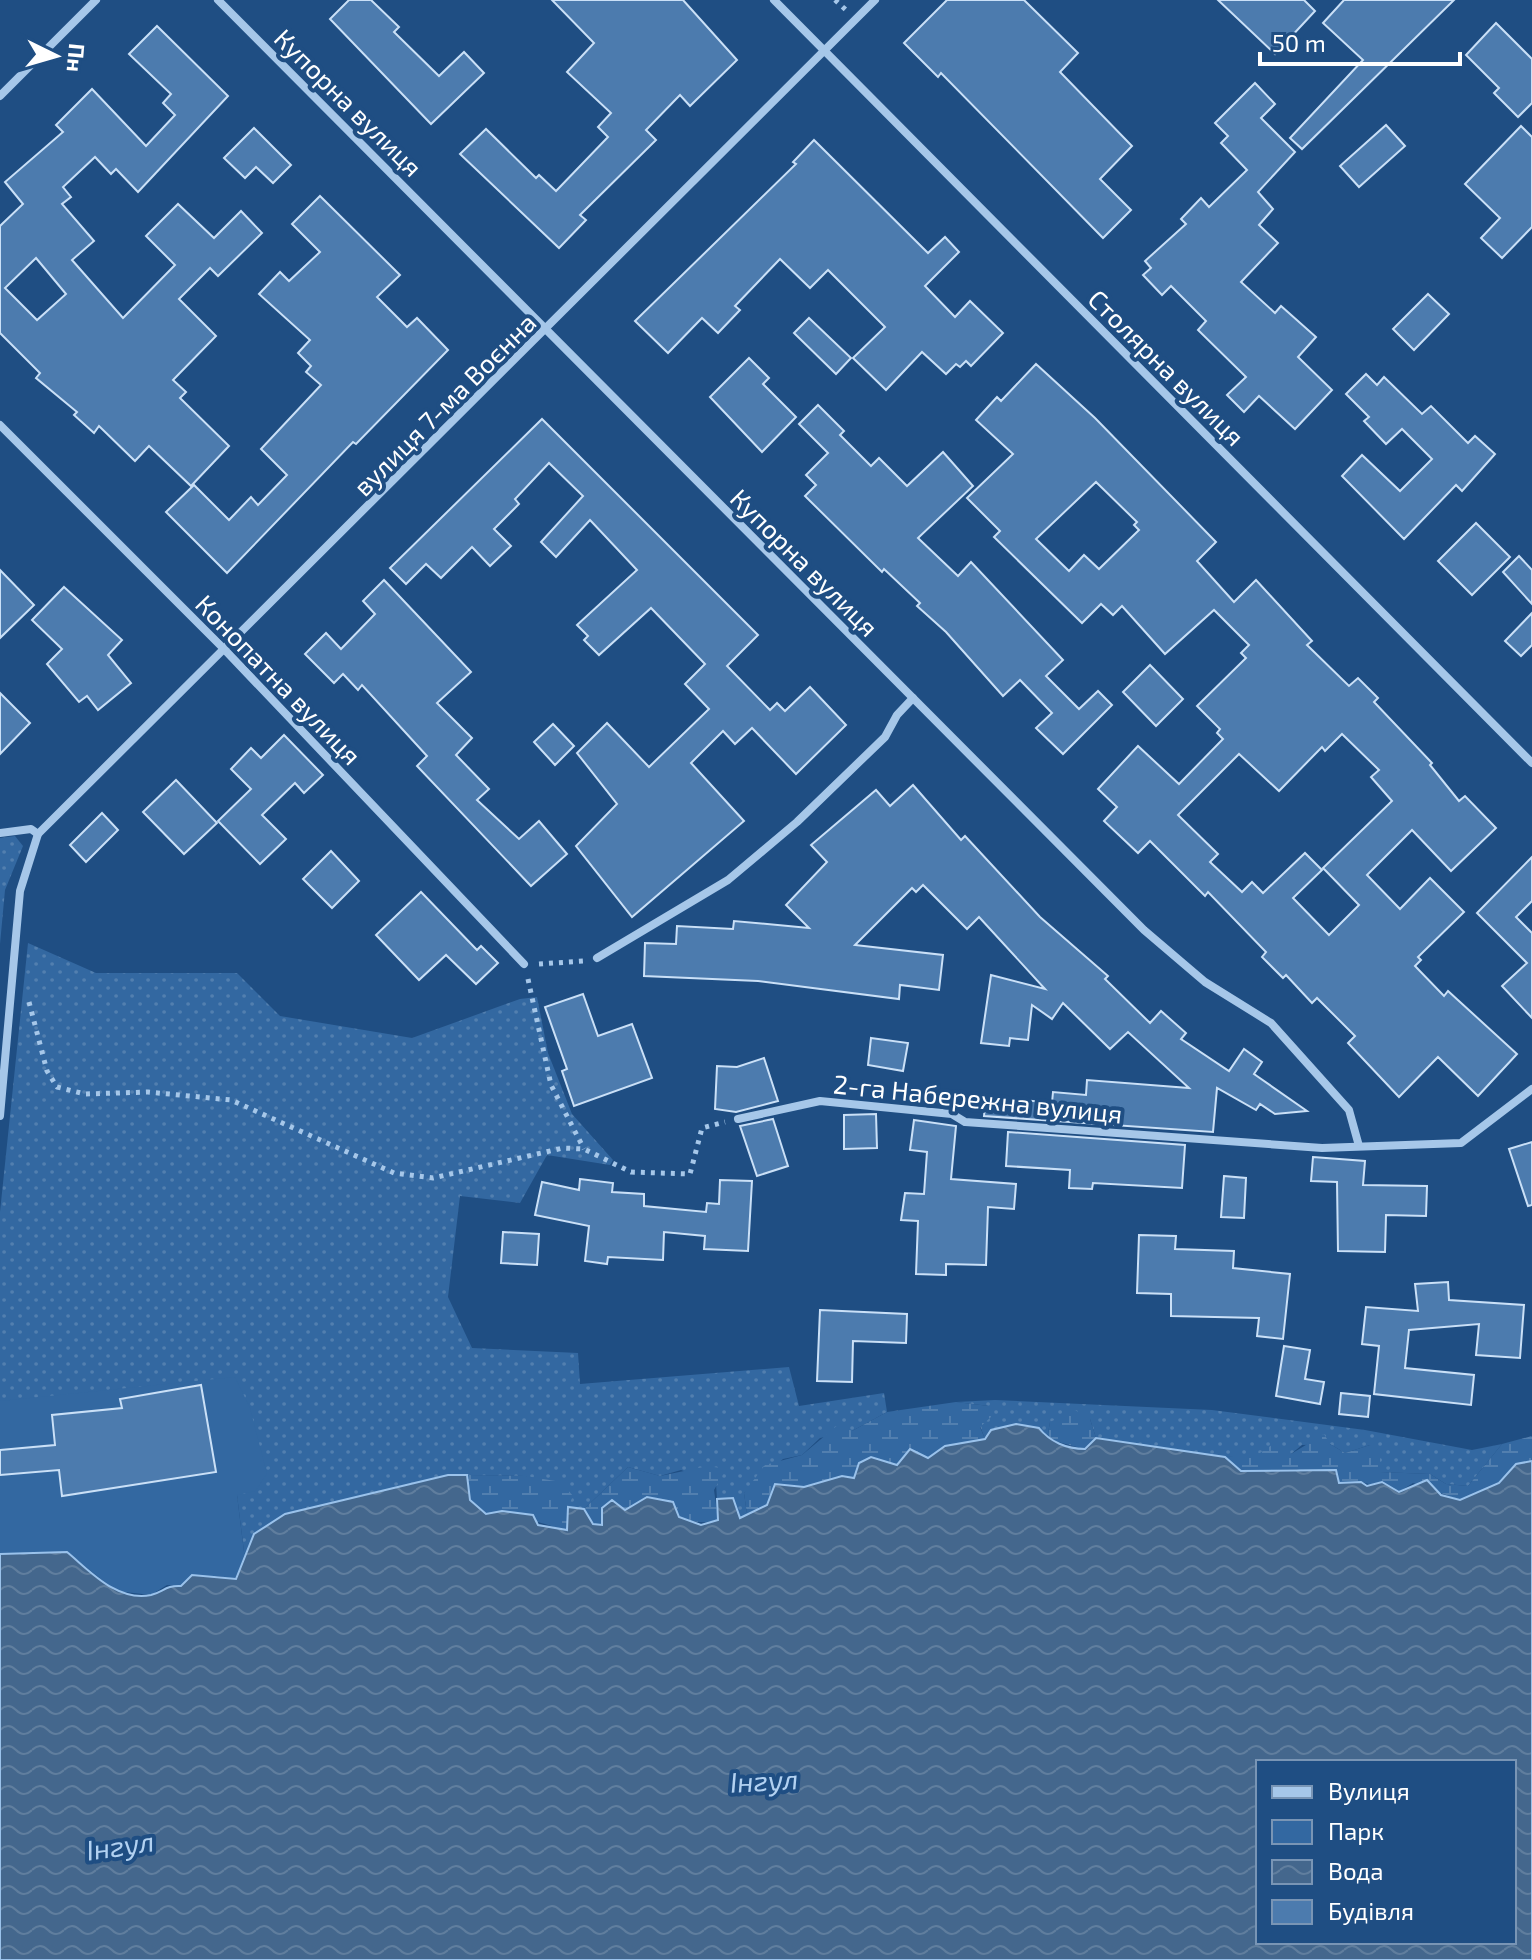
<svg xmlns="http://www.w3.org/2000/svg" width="1532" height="1960" font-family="'Exo 2',sans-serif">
	<defs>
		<pattern id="grass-dots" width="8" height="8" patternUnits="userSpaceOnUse" patternTransform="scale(2)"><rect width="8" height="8" fill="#3368a1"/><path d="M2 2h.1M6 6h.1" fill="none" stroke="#527faf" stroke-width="1.8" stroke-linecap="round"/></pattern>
		<pattern id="wetland-marsh" width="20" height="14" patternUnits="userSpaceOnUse" patternTransform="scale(2)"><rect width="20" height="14" fill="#3368a1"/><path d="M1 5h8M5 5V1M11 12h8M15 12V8" fill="none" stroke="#527faf"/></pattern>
		<pattern id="water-waves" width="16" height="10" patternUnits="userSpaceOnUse" patternTransform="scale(2)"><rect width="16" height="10" fill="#44678d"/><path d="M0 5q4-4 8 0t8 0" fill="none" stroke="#607e9e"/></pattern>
	</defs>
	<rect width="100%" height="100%" fill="#1f4e83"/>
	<g fill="url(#grass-dots)">
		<path d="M15 836 23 846 5 890 0 944V838Z"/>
		<path d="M28 943 96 973H237L280 1016 412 1038 520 999 537 997 548 1053 572 1114 613 1160 610 1165 547 1155 520 1203 460 1196 448 1297 472 1348 578 1353 580 1384 789 1367 799 1406 884 1393 887 1412 852 1431 820 1438 802 1455 783 1459 744 1493 747 1514 739 1519 733 1499H717L716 1483 681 1470 660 1476 628 1467 584 1509 568 1507 526 1476 448 1475 285 1514 254 1534 245 1560 237 1495 0 1401V1212Z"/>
		<path d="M995 1400 1212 1410 1365 1430 1472 1450 1502 1444 1468 1486 1446 1484 1430 1474 1379 1472 1370 1445 1345 1453 1330 1444 1302 1445 1291 1454 1225 1457 1096 1438 1090 1419 1050 1422 1047 1439H985L980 1426 989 1406 956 1402Z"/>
	</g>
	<g fill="url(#wetland-marsh)">
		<path d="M956 1402 989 1406 991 1417 980 1427 985 1439 945 1446 928 1458 854 1478 842 1476 804 1487 775 1484 767 1505 747 1514 744 1493 765 1465 802 1455 839 1424 852 1431 887 1412Z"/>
		<path d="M1075 1410 1090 1419 1096 1438 1084 1449 1047 1439 1050 1422Z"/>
		<path d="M1324 1434 1330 1444 1345 1453 1370 1445 1380 1448V1472L1430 1474 1446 1484 1468 1486 1502 1444 1532 1436V1461L1516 1464 1499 1483 1460 1500 1413 1483 1399 1492 1361 1482 1339 1483 1297 1469 1240 1471 1225 1457 1260 1453 1275 1443 1282 1453 1291 1454Z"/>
		<path d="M708 1466 726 1469 714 1490 718 1520C690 1528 670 1512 647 1497L625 1510 605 1514 602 1525 593 1524 584 1509 628 1467 660 1476Z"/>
		<path d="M467 1475 526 1476 561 1482 573 1496 568 1507 567 1530C541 1525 512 1509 486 1514L470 1500Z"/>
	</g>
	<path fill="#3368a1" d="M235 1377 250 1408 267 1474 255 1491 237 1495 245 1560 236 1579 217 1576 181 1586 167 1585 151 1595 116 1591 67 1552 0 1554V1401Z"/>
	<path fill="url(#water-waves)" stroke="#9ac2eb" stroke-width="2" fill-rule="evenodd" d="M1016 1424 1039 1428C1050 1442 1067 1449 1085 1449L1096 1438 1225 1457 1241 1471 1336 1470 1339 1483 1361 1482 1367 1486 1382 1482 1399 1492 1427 1480 1441 1495 1460 1500 1499 1483 1516 1464 1532 1461V1960H0V1554L67 1552C90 1571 117 1602 151 1595 163 1592 166 1585 181 1586L192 1575 236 1579 254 1534 285 1514 448 1475H467L470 1500 486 1514 502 1511 533 1515 538 1525 567 1530 568 1507 584 1509 593 1524 602 1525V1508L612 1500 625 1510 647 1497 673 1502 679 1517 701 1525 718 1520 717 1499 733 1498 740 1518 767 1505 775 1484 804 1487 842 1476 854 1478 859 1463 871 1457 897 1465 910 1449 928 1458 945 1446 985 1439 991 1430ZM1258 1762H1514V1942H1258Z"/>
	<g fill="#4c7bae" stroke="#cae0f7" stroke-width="2" fill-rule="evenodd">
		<path d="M349 0H371L399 27 394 32 439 76 464 52 484 73 431 124 330 19Z"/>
		<path d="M552 0H683L737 60 690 106 680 95 646 130 656 140 580 215 586 220 559 248 460 154 486 129 536 178 539 175 556 191 608 137 598 127 611 113 567 72 594 43Z"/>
		<path d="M947 0H1024L1078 53 1060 72 1132 146 1100 179 1131 210 1103 238 941 73 938 77 904 43Z"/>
		<path d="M1218 0H1304L1315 11 1275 54Z"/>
		<path d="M1344 0H1454L1302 149 1290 138 1363 60 1323 23Z"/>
		<path d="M1496 23 1532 59V103L1518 117 1494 93 1499 88 1466 55Z"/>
		<path d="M157 26 228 96 138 192 116 169 111 174 95 157 63 187 71 197 62 204 94 241 72 260 123 318 175 265 146 236 178 204 214 238 241 211 262 233 218 276 210 268 179 299 216 336 173 380 186 392 180 398 229 446 191 486 149 446 135 461 99 426 94 433 74 415 77 412 36 378 40 373 0 333V226L23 204 5 182 63 132 56 125 92 89 146 146 175 115 163 103 171 94 129 54ZM36 258 66 294 37 320 5 288Z"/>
		<path d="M1255 83 1275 104 1261 118 1295 152 1258 192 1273 209 1259 225 1278 243 1241 282 1275 313 1281 306 1316 337 1298 357 1332 390 1295 429 1259 396 1244 412 1227 395 1246 377 1198 330 1206 321 1171 286 1162 295 1143 275 1151 268 1145 261 1186 224 1181 219 1201 198 1209 207 1247 170 1221 143 1228 136 1215 123Z"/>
		<path d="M1386 125 1405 146 1359 187 1340 166Z"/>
		<path d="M1521 126 1532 137V227L1502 258 1481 238 1500 218 1465 184Z"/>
		<path d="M254 128 291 165 273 183 256 167 245 178 224 158Z"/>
		<path d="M814 140 928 253 945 237 959 252 925 286 955 317 970 301 1003 333 971 366 966 361 960 367 956 364 946 374 922 352 886 390 853 358 885 327 828 270 810 288 780 259 735 306 740 310 718 333 702 318 668 353 635 321 796 164 793 162Z"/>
		<path d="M320 196 400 275 377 297 407 327 417 318 448 350 356 444 353 442 227 573 166 512 194 485 229 520 251 497 258 505 287 475 261 449 321 385 306 372 311 366 298 353 310 340 259 294 280 272 289 281 320 252 292 224Z"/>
		<path d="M1428 294 1449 314 1414 350 1393 329Z"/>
		<path d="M809 318 851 358 836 374 794 333Z"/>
		<path d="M749 358 769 378 763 384 796 417 762 452 710 397Z"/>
		<path d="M1036 364 1095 418 1216 542 1197 561 1234 602 1256 580 1312 641 1307 645 1349 686 1358 678 1378 698 1374 702 1432 763 1430 765 1459 801 1465 796 1496 828 1451 871 1412 830 1367 875 1400 909 1430 878 1464 912 1418 957 1421 960 1415 966 1444 996 1448 991 1517 1054 1478 1096 1438 1057 1399 1097 1348 1043 1355 1036 1317 998 1312 1003 1286 975 1283 978 1262 957 1266 952 1208 892 1205 896 1150 841 1138 853 1104 821 1117 807 1098 789 1138 746 1179 784 1223 739 1217 733 1220 729 1197 706 1246 658 1241 653 1249 645 1214 610 1165 654 1122 606 1113 615 1101 604 1082 623 994 537 1000 531 967 498 1013 454 976 420 997 397 1001 401ZM1096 482 1137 522 1134 525 1139 530 1099 569 1084 555 1069 571 1036 539ZM1342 734 1379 770 1371 777 1392 801 1323 868 1359 905 1329 935 1293 898 1322 870 1305 853 1263 893 1252 882 1242 892 1210 862 1218 854 1178 815 1239 754 1279 791 1322 747 1325 751Z"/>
		<path d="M1366 374 1377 385 1384 377 1422 414 1431 406 1468 443 1475 436 1495 454 1462 491 1456 485 1404 539 1342 476 1362 455 1400 491 1432 459 1402 429 1386 444 1364 421 1369 417 1346 394Z"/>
		<path d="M818 405 844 431 840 435 871 466 879 458 907 486 943 452 973 486 918 538 958 576 971 562 1063 660 1046 676 1079 709 1098 691 1112 705 1063 754 1036 728 1052 713 1020 680 1003 696 946 632 917 606 920 603 884 569 882 572 805 496 816 485 806 475 828 453 799 424Z"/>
		<path d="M542 419 758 635 727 666 770 710 777 703 785 711 810 687 846 725 796 774 752 728 735 744 723 731 691 763 744 821 632 917 576 846 617 804 577 753 607 723 649 767 709 709 685 684 705 664 651 608 599 655 584 640 588 636 577 625 637 570 590 520 556 557 541 542 583 496 549 463 515 499 519 504 494 529 511 546 490 566 472 547 441 578 426 564 406 584 390 568Z"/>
		<path d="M1476 523 1510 557 1472 595 1438 561Z"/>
		<path d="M1519 556 1532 570V604L1503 572Z"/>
		<path d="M0 570 34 605 0 638Z"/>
		<path d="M384 580 471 672 437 703 472 738 456 755 489 789 477 800 519 839 539 821 567 854 531 886 417 766 427 756 362 685 358 690 343 674 334 683 305 654 326 633 341 649 375 614 363 601Z"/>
		<path d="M64 587 122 640 108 655 131 683 98 710 87 696 79 702 47 664 62 649 32 620Z"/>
		<path d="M1532 613V645L1521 656 1505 641Z"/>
		<path d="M1150 665 1183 699 1156 726 1123 692Z"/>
		<path d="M0 693 30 723 0 754Z"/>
		<path d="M553 724 574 746 555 765 534 742Z"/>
		<path d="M284 735 323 775 304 793 295 783 262 815 286 839 260 864 218 821 251 789 231 769 251 748 261 758Z"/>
		<path d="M176 780 217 823 184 854 143 812Z"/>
		<path d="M913 785 961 840 965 836 1040 917 1108 976 1105 979 1150 1023 1161 1011 1186 1033 1181 1039 1229 1071 1244 1049 1262 1062 1254 1074 1307 1111 1275 1114 1260 1104 1256 1110 1217 1088 1213 1132 984 1116 986 1096 1052 1103 1053 1092 1086 1095 1087 1080 1189 1088 1128 1032 1110 1049 1063 1003 1052 1019 1032 1005 1028 1040 1010 1038 1009 1046 981 1043 991 975 1045 989 979 917 967 929 923 885 916 892 912 888 855 945 943 955 939 990 900 985 899 999 758 981 644 976 645 943 676 944 677 926 733 929 734 921 809 928 786 905 827 862 811 845 876 790 890 806Z"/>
		<path d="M102 813 118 830 86 862 70 845Z"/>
		<path d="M331 851 359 881 332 908 303 879Z"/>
		<path d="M1532 857V901L1516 917 1532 933V1018L1502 986 1527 963 1477 913Z"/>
		<path d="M421 892 477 950 481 946 498 963 476 984 446 955 419 980 376 935Z"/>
		<path d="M583 994 598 1036 632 1024 652 1078 574 1106 562 1071 567 1069 545 1007Z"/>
		<path d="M871 1038 908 1043 903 1071 868 1065Z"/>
		<path d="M764 1058 778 1101 736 1112 715 1109 717 1066 737 1067Z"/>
		<path d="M876 1114 877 1148 844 1149V1115Z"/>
		<path d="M773 1119 788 1166 757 1176 740 1126Z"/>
		<path d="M914 1120 956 1126 951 1179 1016 1184 1014 1209 988 1207 986 1265 946 1264V1275L916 1274 918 1221 901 1220 905 1193 924 1194 927 1152 910 1150Z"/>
		<path d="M1008 1132 1185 1145 1182 1188 1093 1183 1092 1189 1069 1188 1070 1170 1006 1166Z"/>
		<path d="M1532 1142V1205L1528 1206 1509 1149Z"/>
		<path d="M1313 1157 1365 1161 1363 1185 1427 1186 1426 1216 1386 1215 1385 1252 1338 1251 1337 1182 1311 1181Z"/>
		<path d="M1224 1176 1246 1178 1244 1218 1221 1217Z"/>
		<path d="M580 1179 613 1183 612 1192 644 1194V1206L706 1212 707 1203 719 1204 720 1180 752 1181 748 1251 704 1249 705 1236 664 1232 663 1260 608 1257 607 1264 585 1261 589 1226 535 1215 542 1182 579 1190Z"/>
		<path d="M503 1232 539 1234 537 1265 501 1263Z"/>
		<path d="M1139 1235 1176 1236 1175 1249 1234 1251 1233 1268 1290 1274 1283 1339 1257 1336 1259 1318 1171 1316V1294L1137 1293Z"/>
		<path d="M1448 1282 1449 1300 1524 1305 1520 1358 1476 1355 1479 1324 1409 1330 1405 1368 1474 1375 1471 1405 1374 1394 1379 1346 1362 1344 1366 1307 1418 1311 1415 1284Z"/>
		<path d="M820 1310 907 1314 906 1343 853 1341 852 1382 817 1381Z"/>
		<path d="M1284 1346 1310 1350 1305 1379 1324 1382 1320 1404 1276 1396Z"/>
		<path d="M201 1385 216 1472 62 1496 59 1470 0 1475V1450L55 1445 52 1415 122 1408 120 1399Z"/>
		<path d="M1341 1393 1370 1396 1368 1417 1339 1414Z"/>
	</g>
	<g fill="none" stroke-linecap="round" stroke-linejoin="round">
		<g stroke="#a6c7e9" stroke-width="5" stroke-dasharray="4 6" stroke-linecap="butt">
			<path d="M835 0 846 10"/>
			<path d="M539 964 584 961"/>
			<path d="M528 979 551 1085 584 1149"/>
			<path d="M29 1002 47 1071 57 1087 85 1094 148 1092 231 1100 394 1173 433 1178 563 1148 584 1149 631 1172 690 1174 702 1128 725 1122"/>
		</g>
		<g stroke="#a6c7e9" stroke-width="8">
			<path d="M218 0 1144 930 1205 982 1271 1023 1349 1110 1359 1146"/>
			<path d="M774 0 1532 763"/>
			<path d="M0 96 96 0"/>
			<path d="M0 425 224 649 524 964"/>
			<path d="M0 833 31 829 38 834"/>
			<path d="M597 958 728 880 797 822 885 737 897 715 913 698"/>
			<path d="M0 1116 20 891 38 834 875 0"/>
			<path d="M738 1119 820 1101 952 1114 965 1122 1322 1148 1461 1143 1532 1089"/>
		</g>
	</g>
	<g text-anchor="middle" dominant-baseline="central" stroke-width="8" stroke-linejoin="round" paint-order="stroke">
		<g font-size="26" fill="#fff" stroke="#1f4e83">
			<text transform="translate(349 102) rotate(45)">Купорна вулиця</text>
			<text transform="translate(1167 367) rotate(45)">Столярна вулиця</text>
			<text transform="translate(444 404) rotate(-45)">вулиця 7-ма Воєнна</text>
			<text transform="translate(805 562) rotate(45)">Купорна вулиця</text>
			<text transform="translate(279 679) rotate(46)">Конопатна вулиця</text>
			<text transform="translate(978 1098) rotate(6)">2-га Набережна вулиця</text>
		</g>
		<g font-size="28" font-style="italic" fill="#b2d1f1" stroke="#1f4e83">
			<text transform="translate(764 1780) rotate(-3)">Інгул</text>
			<text transform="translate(120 1845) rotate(-8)">Інгул</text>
		</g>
	</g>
	<rect x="1256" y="1760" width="260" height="184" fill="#1f4e83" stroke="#7995b5" stroke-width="2"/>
	<rect x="1272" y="1786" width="40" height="12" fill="#a6c7e9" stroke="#7995b5" stroke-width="2"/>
	<text x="1328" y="1800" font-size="24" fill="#ffffff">Вулиця</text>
	<rect x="1272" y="1820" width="40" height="24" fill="#3368a1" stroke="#7995b5" stroke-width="2"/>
	<text x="1328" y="1840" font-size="24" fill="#ffffff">Парк</text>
	<rect x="1272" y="1860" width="40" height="24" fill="url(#water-waves)" stroke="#7995b5" stroke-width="2"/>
	<text x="1328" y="1880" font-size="24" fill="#ffffff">Вода</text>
	<rect x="1272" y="1900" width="40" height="24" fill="#4c7bae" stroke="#7995b5" stroke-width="2"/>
	<text x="1328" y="1920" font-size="24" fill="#ffffff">Будівля</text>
	<g transform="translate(56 56) rotate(95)" stroke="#1f4e83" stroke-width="6" paint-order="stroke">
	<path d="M0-6L14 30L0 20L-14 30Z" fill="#ffffff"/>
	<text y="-12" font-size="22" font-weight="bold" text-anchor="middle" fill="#ffffff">Пн</text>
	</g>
	<path d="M1260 52v12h200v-12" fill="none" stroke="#ffffff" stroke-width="4"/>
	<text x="1272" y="52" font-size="24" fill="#ffffff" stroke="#1f4e83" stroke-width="6" paint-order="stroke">50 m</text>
</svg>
